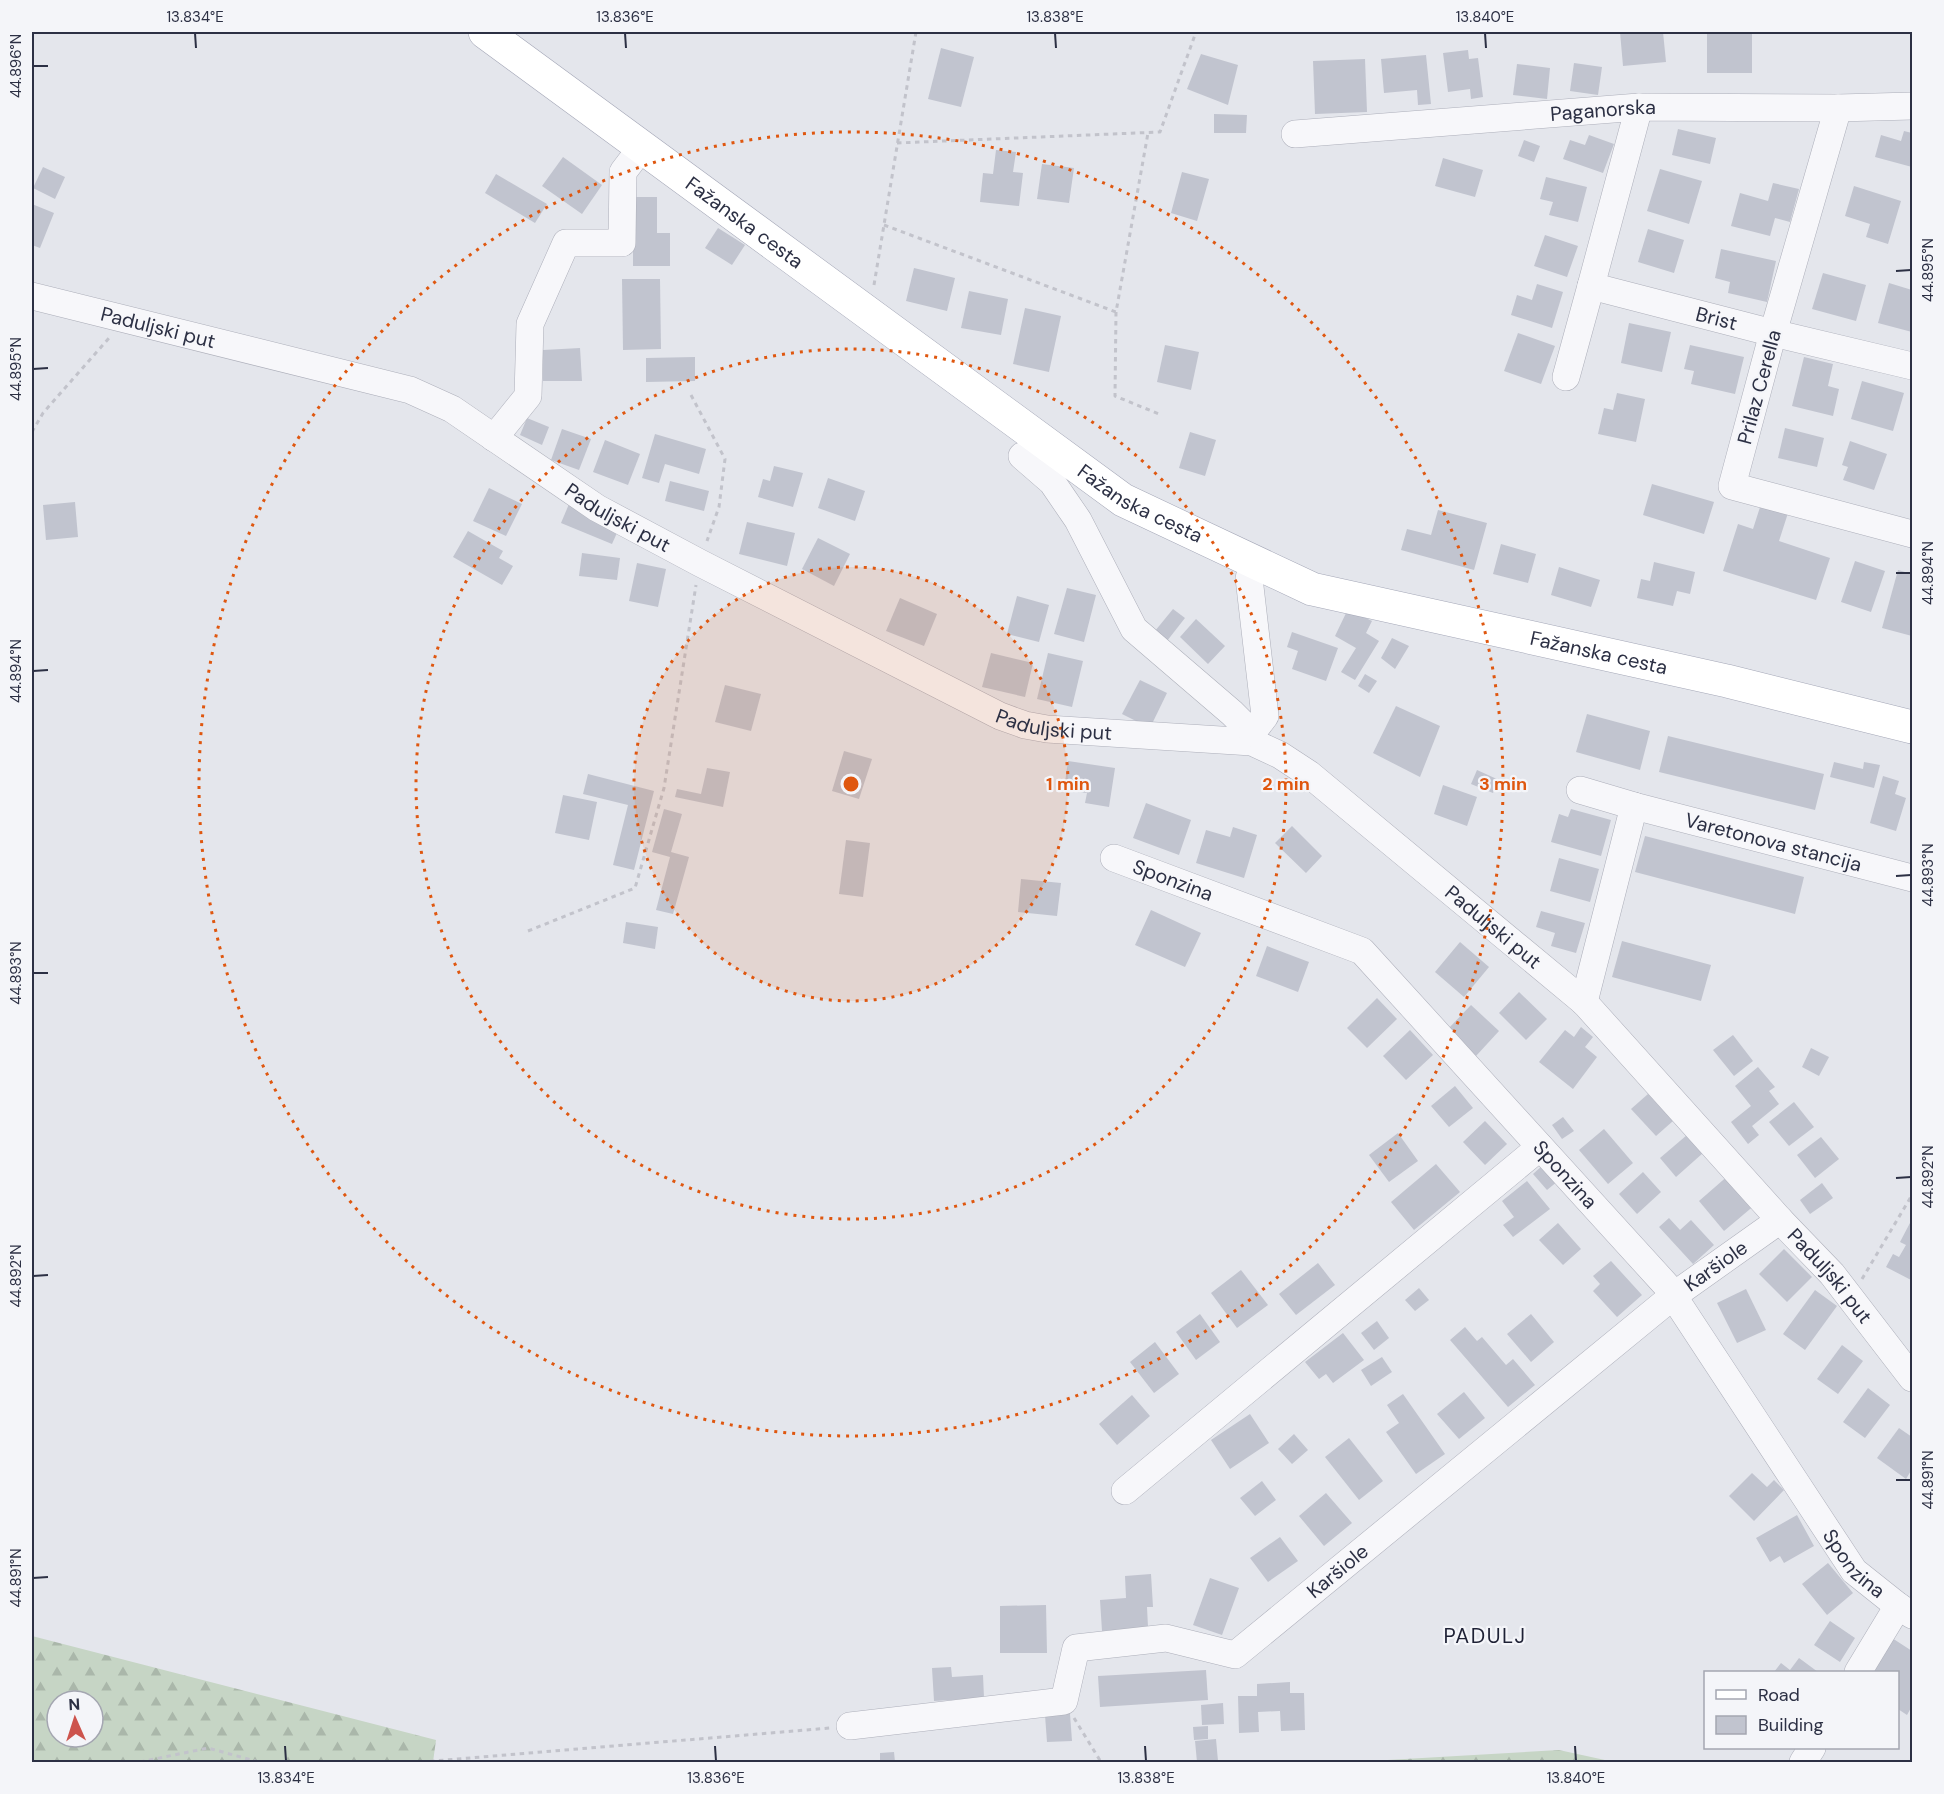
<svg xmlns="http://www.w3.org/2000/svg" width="1944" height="1794" font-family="'DM Sans',sans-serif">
	<defs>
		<pattern id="forest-firs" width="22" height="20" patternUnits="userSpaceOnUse" patternTransform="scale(1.5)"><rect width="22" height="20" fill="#c6d5c5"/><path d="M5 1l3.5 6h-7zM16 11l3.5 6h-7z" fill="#aab7aa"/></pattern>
	</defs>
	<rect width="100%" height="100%" fill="#e4e6ec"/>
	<g fill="url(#forest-firs)" fill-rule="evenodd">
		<path d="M32 1636 436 1740 433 1762H32ZM57 1701H93V1737H57Z"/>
		<path d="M1559 1750 1614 1762H1369L1370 1761Z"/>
	</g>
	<g fill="#c1c4cf">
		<path d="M1620 32H1663L1666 62 1623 66Z"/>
		<rect x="1707" y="34" width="45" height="39"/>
		<path d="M941 48 974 57 961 107 928 99Z"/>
		<path d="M1468 50 1469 59 1478 58 1483 97 1471 99 1470 89 1448 92 1443 53Z"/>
		<path d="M1201 54 1238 65 1228 105 1187 89Z"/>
		<path d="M1426 55 1431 104 1418 105 1417 90 1384 93 1381 59Z"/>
		<path d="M1365 59 1367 112 1315 114 1313 61Z"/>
		<path d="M1574 63 1602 67 1598 95 1570 91Z"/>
		<path d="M1517 64 1550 68 1547 99 1513 95Z"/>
		<path d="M1214 114 1247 115 1246 133H1214Z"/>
		<path d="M1678 129 1716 138 1710 164 1672 155Z"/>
		<path d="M1904 131 1912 133V167L1875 157 1881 135 1901 141Z"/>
		<path d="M1589 135 1614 144 1603 173 1563 159 1570 140 1585 145Z"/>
		<path d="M1524 140 1540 146 1534 162 1518 156Z"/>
		<path d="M996 150 1016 152 1013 172 1023 173 1019 206 980 202 983 173 993 174Z"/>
		<path d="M563 157 602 185 582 214 542 186Z"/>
		<path d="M1443 158 1483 170 1475 197 1435 186Z"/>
		<path d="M1042 164 1074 168 1069 203 1037 199Z"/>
		<path d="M43 167 65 177 55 199 33 188Z"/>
		<path d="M1660 169 1702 181 1689 224 1647 211Z"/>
		<path d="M1182 172 1209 179 1197 221 1171 213Z"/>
		<path d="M496 174 547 204 535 223 485 193Z"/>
		<path d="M1546 177 1587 187 1578 222 1549 215 1553 202 1540 199Z"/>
		<path d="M1773 183 1799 189 1790 222 1775 218 1770 236 1731 226 1740 193 1768 201Z"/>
		<path d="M1854 186 1901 201 1888 244 1866 237 1870 224 1845 216Z"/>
		<path d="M633 197H657V233H670V266H633Z"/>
		<path d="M32 204 54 213 40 248 32 245Z"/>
		<path d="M718 228 745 245 732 265 705 248Z"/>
		<path d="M1648 229 1684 240 1674 273 1638 262Z"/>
		<path d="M1545 235 1578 246 1567 277 1534 266Z"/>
		<path d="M1721 249 1776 261 1767 302 1728 293 1730 282 1715 278Z"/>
		<path d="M914 268 955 278 947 311 906 301Z"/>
		<path d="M1823 273 1866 285 1856 321 1812 309Z"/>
		<path d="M622 279H660L661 349 623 350Z"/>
		<path d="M1889 283 1912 290V332L1878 323Z"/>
		<path d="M1537 284 1563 292 1552 328 1511 315 1517 295 1532 300Z"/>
		<path d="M969 291 1008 299 1001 335 961 328Z"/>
		<path d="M1025 308 1061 316 1049 372 1013 364Z"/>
		<path d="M1629 323 1671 332 1662 372 1621 363Z"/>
		<path d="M1518 333 1555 346 1541 384 1504 371Z"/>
		<path d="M1165 345 1199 352 1191 390 1157 382Z"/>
		<path d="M1690 345 1744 357 1735 394 1691 384 1694 371 1684 369Z"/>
		<path d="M580 348 582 381H543V350Z"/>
		<path d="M695 357V381L646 382V358Z"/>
		<path d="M1804 357 1833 364 1828 386 1839 389 1833 416 1792 406Z"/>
		<path d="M1862 381 1904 393 1893 431 1851 419Z"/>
		<path d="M1617 393 1645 399 1636 442 1598 434 1604 408 1613 410Z"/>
		<path d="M527 418 549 427 542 445 520 435Z"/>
		<path d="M1785 428 1824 438 1817 467 1778 458Z"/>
		<path d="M562 429 591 439 579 470 551 460Z"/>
		<path d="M1190 432 1216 440 1205 476 1179 468Z"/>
		<path d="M655 434 706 449 699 474 665 464 659 483 642 478Z"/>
		<path d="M605 440 640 454 628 485 593 472Z"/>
		<path d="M1850 441 1887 454 1874 490 1843 480 1848 467 1842 465Z"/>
		<path d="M774 466 803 473 793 507 758 497 763 479 770 481Z"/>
		<path d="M828 478 865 491 855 521 818 508Z"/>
		<path d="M670 481 709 491 704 511 665 501Z"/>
		<path d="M1652 484 1714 502 1704 534 1643 515Z"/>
		<path d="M489 488 522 504 506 536 473 521Z"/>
		<path d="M75 502 78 537 46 540 43 505Z"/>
		<path d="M569 504 620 526 612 544 561 523Z"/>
		<path d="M1761 504 1788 513 1779 541 1830 558 1816 600 1723 571 1738 524 1753 529Z"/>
		<path d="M1438 510 1487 523 1474 570 1401 550 1407 529 1431 535Z"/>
		<path d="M747 522 795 533 787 566 739 554Z"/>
		<path d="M468 531 503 551 499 558 513 566 502 585 453 557Z"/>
		<path d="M818 538 850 554 834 586 802 569Z"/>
		<path d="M1501 544 1536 554 1528 583 1493 574Z"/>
		<path d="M582 553 620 558 617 580 579 576Z"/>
		<path d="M1855 561 1885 571 1871 612 1841 602Z"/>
		<path d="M1654 562 1695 572 1690 594 1677 591 1673 606 1637 598 1641 579 1650 581Z"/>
		<path d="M637 563 666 569 658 607 629 601Z"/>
		<path d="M1559 567 1600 580 1591 607 1551 595Z"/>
		<path d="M1898 570 1912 574V636L1882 628Z"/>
		<path d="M1067 588 1096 595 1084 642 1054 634Z"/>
		<path d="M1017 596 1049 605 1039 642 1007 634Z"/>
		<path d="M900 598 937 614 924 646 886 631Z"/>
		<path d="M1173 609 1185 618 1167 641 1155 631Z"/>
		<path d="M1348 609 1372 621 1366 633 1379 641 1355 680 1341 672 1356 648 1335 636Z"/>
		<path d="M1196 619 1225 646 1208 664 1180 637Z"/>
		<path d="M1292 632 1338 648 1326 681 1292 669 1298 651 1287 647Z"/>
		<path d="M1392 638 1409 646 1395 669 1381 658Z"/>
		<path d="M991 653 1033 663 1025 697 982 687Z"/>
		<path d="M1048 653 1083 661 1072 707 1037 699Z"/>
		<path d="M1365 674 1377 681 1369 693 1358 686Z"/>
		<path d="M1140 680 1167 693 1150 728 1122 714Z"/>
		<path d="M725 685 761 694 751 731 715 722Z"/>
		<path d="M1396 706 1440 726 1420 777 1373 753Z"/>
		<path d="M1587 714 1650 731 1640 770 1576 752Z"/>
		<path d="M1668 736 1824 774 1815 810 1659 772Z"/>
		<path d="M844 751 872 759 859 799 832 791Z"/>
		<path d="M1068 761 1115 768 1109 807 1085 803 1087 793 1064 790Z"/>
		<path d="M1834 762 1863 769 1864 762 1880 765 1874 788 1830 777Z"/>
		<path d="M707 768 730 772 723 807 675 797 677 789 701 794Z"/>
		<path d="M1477 770 1499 780 1493 793 1471 784Z"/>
		<path d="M588 774 654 791 634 870 613 865 628 805 583 794Z"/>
		<path d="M1883 776 1899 781 1895 794 1906 798 1896 831 1870 823Z"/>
		<path d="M1443 785 1477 797 1467 826 1434 814Z"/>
		<path d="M563 795 597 802 589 840 555 833Z"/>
		<path d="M1146 803 1191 820 1179 855 1133 838Z"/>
		<path d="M664 809 682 814 671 852 689 857 673 914 656 910 670 857 652 852Z"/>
		<path d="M1571 809 1611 820 1601 856 1551 842 1559 814 1568 817Z"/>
		<path d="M1292 826 1322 856 1306 873 1275 843Z"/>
		<path d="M1233 827 1257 835 1244 878 1196 863 1206 830 1230 837Z"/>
		<path d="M1645 836 1804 877 1795 914 1635 872Z"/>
		<path d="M846 840 870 843 863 897 839 894Z"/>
		<path d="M1559 858 1599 869 1590 902 1550 891Z"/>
		<path d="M1021 879 1061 883 1057 916 1018 912Z"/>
		<path d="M1151 910 1201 933 1185 967 1135 945Z"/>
		<path d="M1541 911 1585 923 1576 953 1551 946 1555 933 1536 927Z"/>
		<path d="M626 922 658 927 655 949 623 943Z"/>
		<path d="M1622 941 1711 965 1701 1001 1612 977Z"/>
		<path d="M1460 942 1489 967 1464 997 1435 972Z"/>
		<path d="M1267 946 1309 962 1298 992 1256 976Z"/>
		<path d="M1519 992 1547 1019 1526 1040 1499 1013Z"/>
		<path d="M1377 998 1397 1019 1367 1048 1347 1028Z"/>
		<path d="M1471 1005 1499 1031 1476 1056 1448 1029Z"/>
		<path d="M1581 1027 1593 1037 1585 1047 1597 1057 1573 1089 1539 1062 1565 1030 1574 1037Z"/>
		<path d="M1410 1030 1433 1055 1406 1080 1383 1056Z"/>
		<path d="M1733 1035 1753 1061 1734 1076 1713 1050Z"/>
		<path d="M1811 1048 1829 1057 1819 1076 1802 1067Z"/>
		<path d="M1758 1067 1775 1087 1769 1091 1779 1104 1752 1126 1759 1135 1748 1144 1731 1122 1751 1106 1735 1086Z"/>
		<path d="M1455 1086 1473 1108 1449 1127 1431 1106Z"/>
		<path d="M1648 1094 1673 1121 1656 1136 1631 1109Z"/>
		<path d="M1794 1102 1814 1127 1789 1146 1769 1122Z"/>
		<path d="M1563 1117 1574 1131 1562 1139 1552 1125Z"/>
		<path d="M1485 1121 1507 1144 1485 1165 1463 1142Z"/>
		<path d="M1604 1129 1633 1163 1608 1184 1579 1150Z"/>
		<path d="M1398 1133 1418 1161 1389 1182 1369 1155Z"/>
		<path d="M1687 1135 1703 1153 1676 1177 1660 1158Z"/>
		<path d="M1821 1137 1839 1159 1815 1178 1797 1155Z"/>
		<path d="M1436 1164 1460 1192 1414 1230 1391 1202Z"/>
		<path d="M1543 1165 1558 1181 1547 1190 1533 1174Z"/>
		<path d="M1643 1172 1661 1192 1637 1214 1619 1194Z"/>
		<path d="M1730 1174 1756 1204 1724 1231 1699 1201Z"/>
		<path d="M1527 1181 1550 1209 1513 1237 1503 1225 1514 1217 1502 1201Z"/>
		<path d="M1822 1183 1833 1198 1810 1214 1800 1200Z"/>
		<path d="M1669 1218 1680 1230 1691 1220 1714 1245 1693 1264 1659 1227Z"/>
		<path d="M1911 1221 1912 1222 1911 1280 1886 1267 1893 1254 1899 1257 1906 1245 1900 1242Z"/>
		<path d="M1558 1223 1581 1249 1563 1265 1539 1240Z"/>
		<path d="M1784 1249 1812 1277 1787 1302 1759 1274Z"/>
		<path d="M1611 1261 1642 1295 1617 1317 1593 1291 1600 1284 1593 1276Z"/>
		<path d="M1318 1263 1335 1285 1296 1315 1279 1294Z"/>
		<path d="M1241 1270 1268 1305 1237 1328 1211 1293Z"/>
		<path d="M1419 1288 1429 1300 1415 1311 1405 1300Z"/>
		<path d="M1746 1289 1766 1330 1737 1343 1717 1303Z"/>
		<path d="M1815 1290 1837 1306 1805 1350 1783 1334Z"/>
		<path d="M1200 1314 1220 1342 1196 1360 1176 1332Z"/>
		<path d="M1531 1314 1554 1342 1531 1362 1507 1334Z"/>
		<path d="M1377 1321 1389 1338 1374 1350 1361 1333Z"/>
		<path d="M1465 1327 1477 1341 1482 1337 1506 1365 1513 1359 1535 1385 1508 1407 1450 1340Z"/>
		<path d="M1343 1333 1364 1360 1333 1383 1326 1374 1319 1379 1305 1362Z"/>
		<path d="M1155 1342 1179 1374 1154 1393 1130 1362Z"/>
		<path d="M1842 1345 1863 1361 1838 1394 1817 1379Z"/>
		<path d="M1382 1357 1392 1372 1371 1386 1361 1370Z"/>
		<path d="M1868 1388 1890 1405 1865 1438 1843 1422Z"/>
		<path d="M1464 1392 1485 1418 1459 1439 1437 1414Z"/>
		<path d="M1403 1394 1445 1454 1416 1474 1386 1432 1399 1423 1387 1405Z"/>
		<path d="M1132 1395 1150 1416 1117 1445 1099 1424Z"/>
		<path d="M1250 1414 1269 1443 1230 1469 1211 1440Z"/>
		<path d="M1899 1428 1912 1437V1469L1906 1479 1877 1458Z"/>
		<path d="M1294 1434 1308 1450 1292 1464 1278 1449Z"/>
		<path d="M1349 1438 1383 1481 1359 1500 1325 1457Z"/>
		<path d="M1752 1473 1767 1487 1774 1480 1784 1490 1754 1521 1729 1496Z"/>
		<path d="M1262 1481 1276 1500 1255 1516 1240 1498Z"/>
		<path d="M1326 1493 1352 1523 1324 1546 1299 1516Z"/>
		<path d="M1797 1515 1814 1546 1784 1563 1780 1556 1770 1562 1756 1538Z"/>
		<path d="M1280 1537 1298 1561 1268 1582 1250 1558Z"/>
		<path d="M1828 1563 1853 1593 1827 1615 1802 1584Z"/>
		<path d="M1151 1574 1153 1607H1147L1148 1627 1102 1631 1100 1600 1126 1598 1125 1576Z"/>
		<path d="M1210 1578 1239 1588 1222 1635 1193 1625Z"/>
		<path d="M1046 1605 1047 1653H1000V1606Z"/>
		<path d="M1830 1621 1855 1638 1840 1662 1814 1645Z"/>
		<path d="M1892 1638 1912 1651V1692L1911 1694 1912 1695V1706L1907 1715 1898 1709V1672H1869Z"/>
		<path d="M1799 1658 1818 1672H1774L1781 1663 1790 1670Z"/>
		<path d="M951 1667 952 1677 983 1675 984 1698 934 1701 932 1668Z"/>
		<path d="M1206 1670 1208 1700 1100 1707 1098 1676Z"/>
		<path d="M1290 1682V1693H1304L1305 1730 1281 1731 1280 1711 1258 1712 1259 1732 1239 1733 1238 1696H1257V1684Z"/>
		<path d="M1223 1703 1224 1724 1202 1725 1201 1705Z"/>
		<path d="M1070 1714 1072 1741 1047 1742 1045 1715Z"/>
		<path d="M1208 1726V1739L1194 1740 1193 1727Z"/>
		<path d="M1216 1739 1218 1761 1197 1762 1195 1741Z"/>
		<path d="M894 1752 895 1762H880V1753Z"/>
	</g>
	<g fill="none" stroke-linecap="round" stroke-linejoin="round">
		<defs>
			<g id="minor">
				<path id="s1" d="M1639 107 1591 286 1773 333 1912 366"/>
				<path d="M1838 108 1773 333 1732 486 1912 534"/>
				<path id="s2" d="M1295 134 1639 107 1838 108 1912 106"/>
				<path id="s3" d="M32 296 410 390 452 409 597 508 700 563 1000 716 1025 725 1047 729 1252 742 1280 755 1309 774 1584 1002 1780 1220 1832 1274 1912 1378"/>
				<path d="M1566 377 1591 286"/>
				<path d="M494 438 528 396 530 324 566 243H622L623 172 642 147"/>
				<path d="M1022 456 1052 482 1078 520 1134 629 1232 713 1252 733V742"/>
				<path d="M1249 578 1265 716 1252 733"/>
				<path d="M1580 790 1634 806 1584 1002"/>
				<path id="s4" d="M1634 806 1912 878"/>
				<path id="s5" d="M1114 858 1362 951 1666 1285 1854 1571 1898 1606 1912 1615"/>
				<path d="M1125 1491 1540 1147"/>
				<path d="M1858 1672 1898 1606"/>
				<path id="s6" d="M850 1726 1064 1701 1076 1648 1166 1638 1235 1655 1673 1296 1780 1220"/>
				<path d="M1803 1762 1812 1748"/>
			</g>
			<g id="major">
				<path id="s7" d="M485 32 1123 500 1312 589 1727 681 1912 727"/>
			</g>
		</defs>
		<use href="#minor" stroke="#adafba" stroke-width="28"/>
		<use href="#major" stroke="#a4a7b7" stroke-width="34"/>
		<g stroke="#c2c3cb" stroke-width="3" stroke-dasharray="4.5 4.5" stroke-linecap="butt">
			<path d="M897 143 1160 132 1196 32"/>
			<path d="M884 225 1116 312 1148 133"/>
			<path d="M874 285 916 32"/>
			<path d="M1116 312 1115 396 1159 414"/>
			<path d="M691 395 725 459 719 507 707 541"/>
			<path d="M32 432 43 413 109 338"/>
			<path d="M528 931 635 888 664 788 696 585"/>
			<path d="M1862 1279 1912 1195"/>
			<path d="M1074 1718 1101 1762"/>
			<path d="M140 1762 208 1748 259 1762"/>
			<path d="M421 1762 830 1728"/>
		</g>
		<use href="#minor" stroke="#f7f7fa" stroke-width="27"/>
		<use href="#major" stroke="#fff" stroke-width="33"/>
	</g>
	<path fill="none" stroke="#2c3044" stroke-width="2" d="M195 33 196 48M625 33 626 48M1055 33 1056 48M1485 33 1486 48M33 66H48M1896 271 1911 270M33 369 48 368M1896 573H1911M33 671 48 670M1896 876 1911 875M33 973H48M1896 1178 1911 1177M33 1276 48 1275M1896 1480H1911M33 1578 48 1577M285 1746 286 1761M715 1746 716 1761M1145 1746 1146 1761M1575 1746 1576 1761"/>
	<circle cx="851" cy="784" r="217" fill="#df570f" fill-opacity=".12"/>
	<g fill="none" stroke="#df570f" stroke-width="3" stroke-dasharray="3 6">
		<circle cx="851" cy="784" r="217"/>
		<circle cx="851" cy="784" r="435"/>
		<circle cx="851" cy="784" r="652"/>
	</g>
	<g text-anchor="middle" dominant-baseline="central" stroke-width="4.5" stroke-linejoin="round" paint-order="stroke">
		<g font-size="20" fill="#2c3044" stroke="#f4f5f9">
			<text stroke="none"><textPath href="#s2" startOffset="309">Paganorska</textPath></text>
			<text stroke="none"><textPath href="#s7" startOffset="322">Fažanska cesta</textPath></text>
			<text stroke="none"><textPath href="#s1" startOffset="315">Brist</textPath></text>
			<text stroke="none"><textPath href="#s3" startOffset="130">Paduljski put</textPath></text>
			<text transform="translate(1759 387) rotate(-75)">Prilaz Cerella</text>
			<text stroke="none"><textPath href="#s7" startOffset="808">Fažanska cesta</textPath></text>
			<text stroke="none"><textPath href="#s3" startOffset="634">Paduljski put</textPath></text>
			<text stroke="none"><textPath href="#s7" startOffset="1294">Fažanska cesta</textPath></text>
			<text stroke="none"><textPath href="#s3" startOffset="1120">Paduljski put</textPath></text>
			<text stroke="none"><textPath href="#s4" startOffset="144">Varetonova stancija</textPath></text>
			<text stroke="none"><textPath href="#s5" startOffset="63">Sponzina</textPath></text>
			<text stroke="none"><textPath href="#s3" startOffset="1624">Paduljski put</textPath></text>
			<text stroke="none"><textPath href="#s5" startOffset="567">Sponzina</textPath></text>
			<text stroke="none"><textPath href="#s6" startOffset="1050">Karšiole</textPath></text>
			<text stroke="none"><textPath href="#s3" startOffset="2110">Paduljski put</textPath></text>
			<text stroke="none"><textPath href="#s5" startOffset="1053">Sponzina</textPath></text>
			<text stroke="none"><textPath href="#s6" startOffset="564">Karšiole</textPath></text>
		</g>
		<g font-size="21" letter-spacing="1.5" fill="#1e2135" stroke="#f4f5f9">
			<text x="1485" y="1636">PADULJ</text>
		</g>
	</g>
	<circle cx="851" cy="784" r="9" fill="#df570f" stroke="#f4f5f9" stroke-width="3"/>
	<g font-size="18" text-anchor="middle" font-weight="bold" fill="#df570f" stroke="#f4f5f9" stroke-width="4.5" stroke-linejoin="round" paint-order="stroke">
		<text x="1068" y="790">1 min</text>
		<text x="1286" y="790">2 min</text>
		<text x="1503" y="790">3 min</text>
	</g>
	<rect width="1944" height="1794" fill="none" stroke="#f4f5f9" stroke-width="66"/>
	<rect x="1704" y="1671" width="195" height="78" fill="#f4f5f9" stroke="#a4a6b1" stroke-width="1.5"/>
	<rect x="1716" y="1690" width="30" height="9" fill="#ffffff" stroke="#a4a6b1" stroke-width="1.5"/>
	<text x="1758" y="1701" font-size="18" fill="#2c3044">Road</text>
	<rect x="1716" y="1716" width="30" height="18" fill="#c1c4cf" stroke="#a4a6b1" stroke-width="1.5"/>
	<text x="1758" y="1731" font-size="18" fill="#2c3044">Building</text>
	<g transform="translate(75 1719) rotate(357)"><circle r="28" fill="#f4f5f9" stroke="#a4a6b1" stroke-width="1.5"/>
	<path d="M0-4.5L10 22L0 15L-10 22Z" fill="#cd544d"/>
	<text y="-9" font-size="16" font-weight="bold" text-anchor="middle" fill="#2c3044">N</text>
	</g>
	<rect x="33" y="33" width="1878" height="1728" fill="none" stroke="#2c3044" stroke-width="2"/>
	<g font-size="15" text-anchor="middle" fill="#2c3044">
		<text x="195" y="22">13.834°E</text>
		<text x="625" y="22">13.836°E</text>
		<text x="1055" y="22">13.838°E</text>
		<text x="1485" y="22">13.840°E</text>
		<text transform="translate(16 66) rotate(-90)" y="5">44.896°N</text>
		<text transform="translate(1928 270) rotate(-90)" y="5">44.895°N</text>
		<text transform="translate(16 369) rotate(-90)" y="5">44.895°N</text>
		<text transform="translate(1928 573) rotate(-90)" y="5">44.894°N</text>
		<text transform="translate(16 671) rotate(-90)" y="5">44.894°N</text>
		<text transform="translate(1928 875) rotate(-90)" y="5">44.893°N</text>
		<text transform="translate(16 973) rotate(-90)" y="5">44.893°N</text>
		<text transform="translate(1928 1177) rotate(-90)" y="5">44.892°N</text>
		<text transform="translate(16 1276) rotate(-90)" y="5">44.892°N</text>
		<text transform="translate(1928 1480) rotate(-90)" y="5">44.891°N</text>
		<text transform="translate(16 1578) rotate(-90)" y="5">44.891°N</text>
		<text x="286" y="1783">13.834°E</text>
		<text x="716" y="1783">13.836°E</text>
		<text x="1146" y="1783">13.838°E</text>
		<text x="1576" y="1783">13.840°E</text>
	</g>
</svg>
